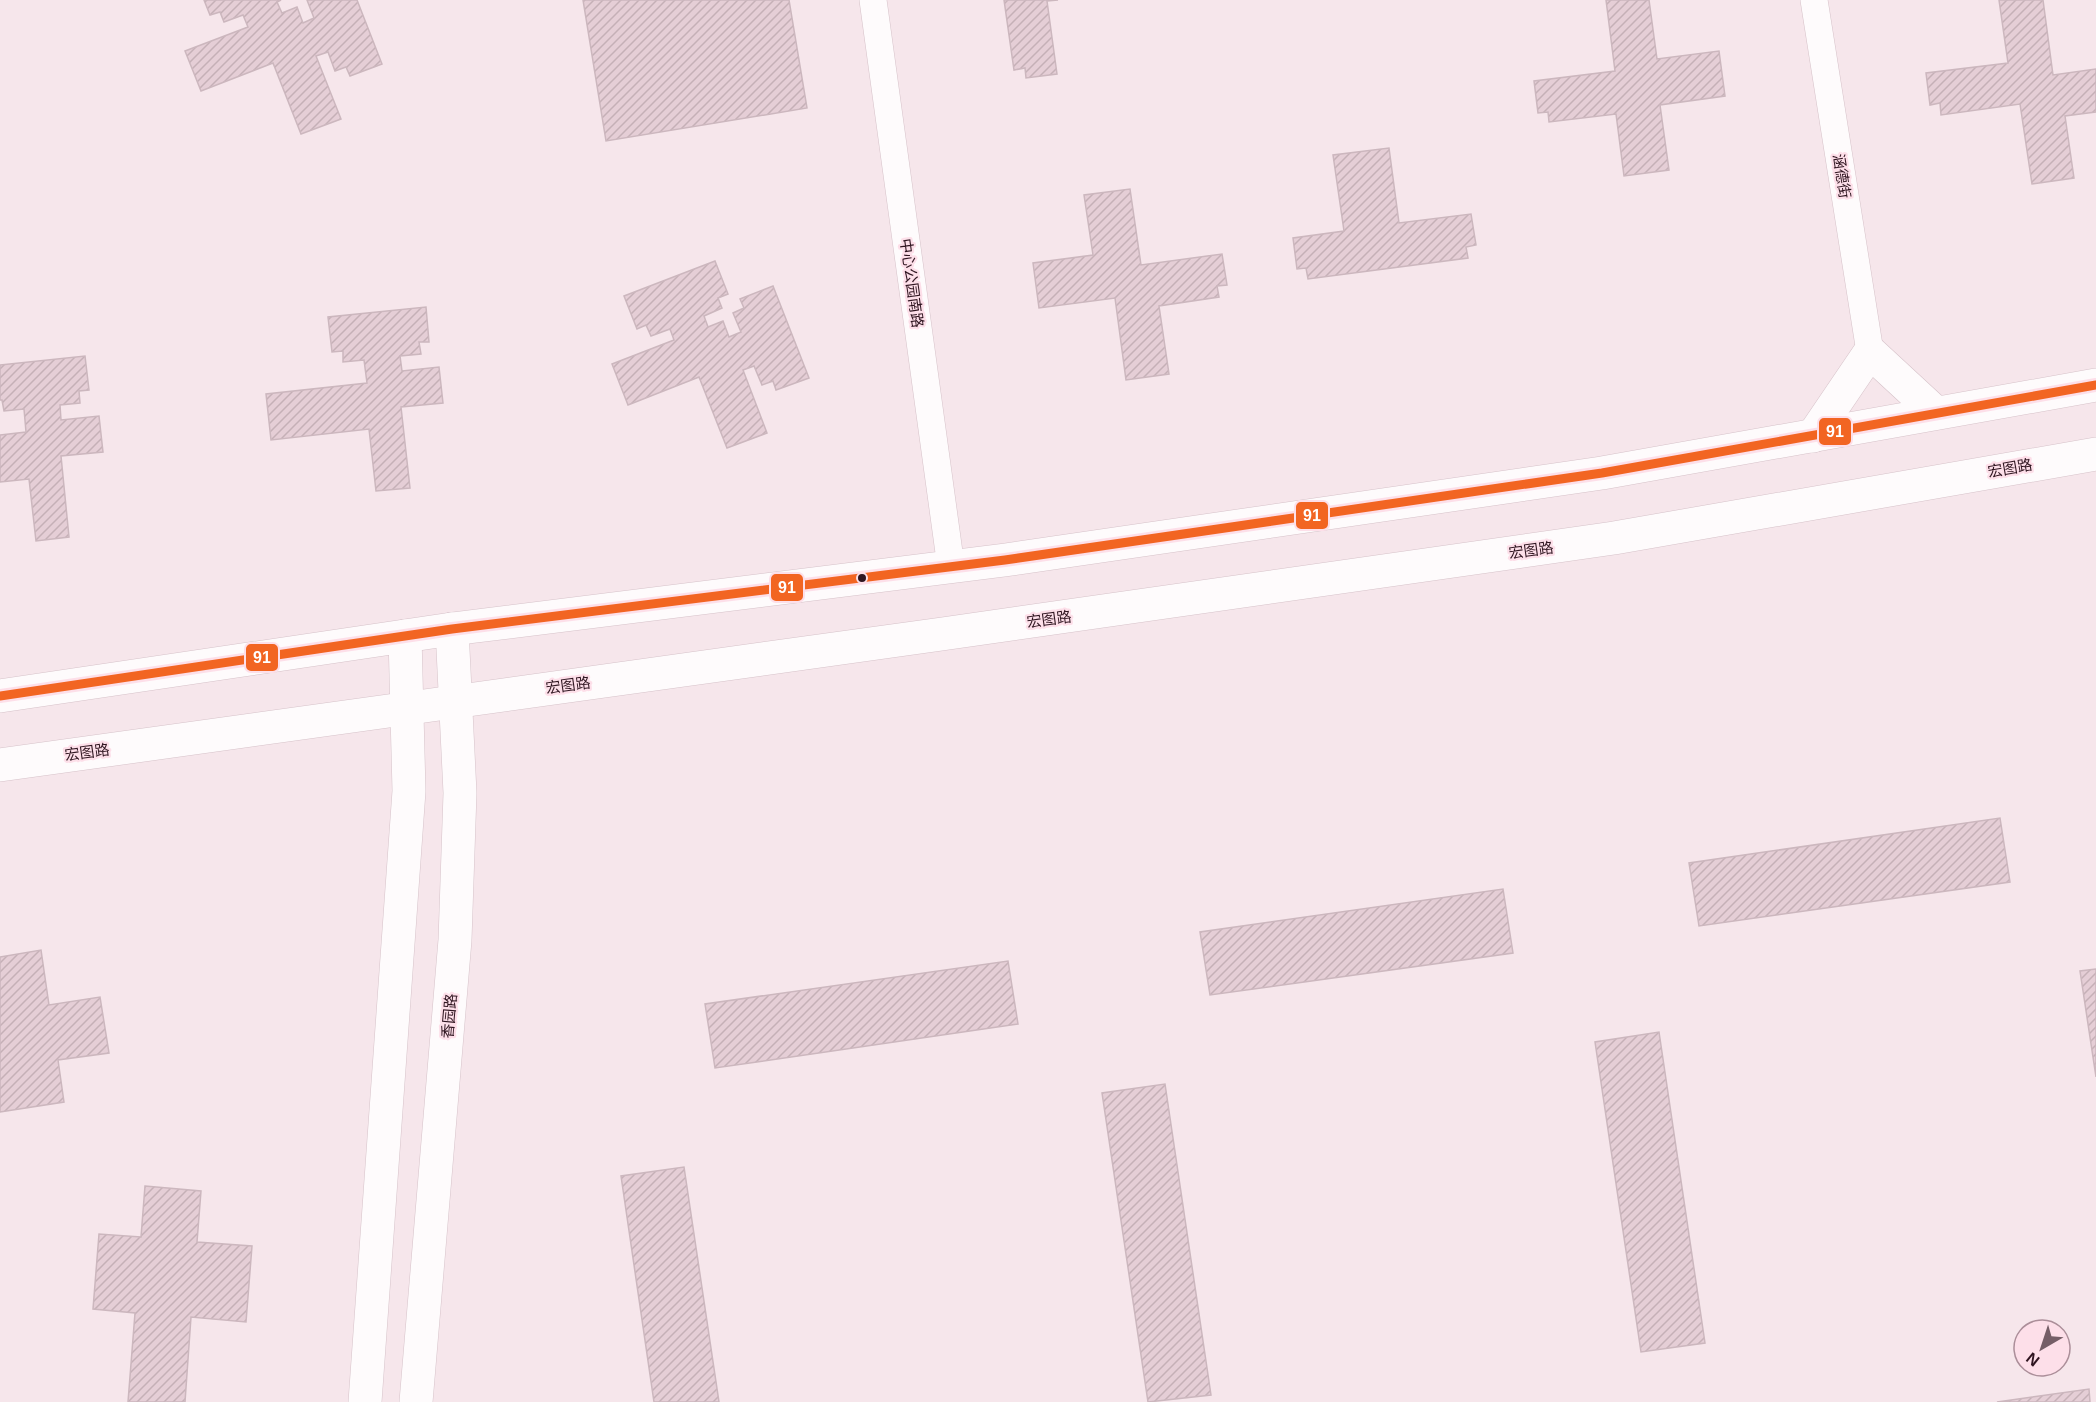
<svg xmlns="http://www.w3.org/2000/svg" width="2096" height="1402" font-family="Helvetica,'Noto Sans SC',sans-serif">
	<defs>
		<pattern id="building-hatch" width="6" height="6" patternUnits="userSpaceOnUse" patternTransform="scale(1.5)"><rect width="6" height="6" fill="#e5ced6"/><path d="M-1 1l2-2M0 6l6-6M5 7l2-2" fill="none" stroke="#c5b0b7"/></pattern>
	</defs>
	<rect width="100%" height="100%" fill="#f6e6eb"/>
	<g fill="url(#building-hatch)" stroke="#ccb7be" stroke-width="1.5">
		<path d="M204 0H281L277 2 282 13 297 7 303 23 314 18 307 0H357L382 64 350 76 346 67 335 71 328 52 316 56 341 119 301 134 273 63 201 91 185 51 248 27 243 15 224 22 220 12 210 15Z"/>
		<path d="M583 0H789L807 108 606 141Z"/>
		<path d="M1004 0H1058L1047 1 1057 74 1026 78 1025 68 1014 70Z"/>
		<path d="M1606 0H1649L1657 59 1719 51 1725 96 1660 105 1669 170 1624 176 1616 114 1549 122 1548 112 1538 113 1534 81 1615 71Z"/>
		<path d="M1999 0H2043L2053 75 2096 69V112L2065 116 2074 178 2032 184 2020 104 1941 115 1940 103 1930 105 1926 73 2008 63Z"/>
		<path d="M1389 148 1399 223 1471 214 1476 245 1466 247 1468 258 1308 279 1306 268 1297 269 1293 238 1344 231 1333 155Z"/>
		<path d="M1130 189 1141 265 1222 254 1227 285 1217 286 1219 297 1159 306 1169 374 1126 380 1115 298 1039 308 1033 263 1093 255 1084 195Z"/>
		<path d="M715 261 728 294 718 298 722 308 704 316 708 327 723 321 729 337 741 332 733 313 744 308 740 299 773 286 809 378 776 390 773 381 762 385 754 366 743 370 767 433 727 448 699 377 628 405 612 364 674 340 670 329 651 336 646 325 637 329 624 296Z"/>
		<path d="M426 307 429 342H419L421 354 400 356 402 371 439 367 443 403 401 407 410 488 376 491 369 429 271 440 266 394 367 383 364 360 343 362V351L332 352 328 317Z"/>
		<path d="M85 356 89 390 79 391 80 403 60 405 61 420 99 416 103 452 61 456 69 537 36 541 29 479 0 482V435L26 432 24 409 4 411 2 400H0V365Z"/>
		<path d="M2000 818 2010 882 1699 926 1689 863Z"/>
		<path d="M1503 889 1513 953 1210 995 1200 932Z"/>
		<path d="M41 950 49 1005 100 997 109 1053 58 1060 64 1102 0 1112V957Z"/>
		<path d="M1008 961 1018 1024 715 1068 705 1004Z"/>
		<path d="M2096 969V1077L2080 971Z"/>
		<path d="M1659 1032 1705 1343 1641 1352 1595 1042Z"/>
		<path d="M1165 1084 1211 1395 1148 1402 1102 1093Z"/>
		<path d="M684 1167 719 1402H654L621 1176Z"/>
		<path d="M145 1186 201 1191 197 1242 252 1246 246 1322 191 1317 185 1402H128L135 1313 93 1309 99 1234 141 1237Z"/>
		<path d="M2089 1389 2090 1402H1997Z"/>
	</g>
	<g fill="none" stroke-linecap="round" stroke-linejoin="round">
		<defs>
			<g id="minor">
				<path d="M873 0 951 567"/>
				<path d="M1814 0 1870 352"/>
			</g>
			<g id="tertiary">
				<path d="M1813 436 1870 352 1936 413"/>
				<path d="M365 1402 409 791 405 636"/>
				<path d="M416 1402 455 940 460 793 452 629"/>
			</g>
			<g id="secondary">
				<path d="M0 696 452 629 1005 560 1602 473 2096 385"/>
				<path d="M0 765 942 634 1614 538 2096 454"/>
			</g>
		</defs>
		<use href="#minor" stroke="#d6c2c9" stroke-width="28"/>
		<use href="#tertiary" stroke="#d6c2c9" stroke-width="34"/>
		<use href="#secondary" stroke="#d6c2c9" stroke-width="34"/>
		<use href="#minor" stroke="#fefbfc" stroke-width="27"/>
		<use href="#tertiary" stroke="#fefbfc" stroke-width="33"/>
		<use href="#secondary" stroke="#fefbfc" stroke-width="33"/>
		<defs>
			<path id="bus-1" d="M0 696 452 629 1005 560 1602 473 2096 385"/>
		</defs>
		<use href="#bus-1" stroke="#fddfe9" stroke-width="14"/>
		<use href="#bus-1" stroke="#f26522" stroke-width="9"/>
	</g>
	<circle fill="#2f1520" stroke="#fddfe9" stroke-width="2" cx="862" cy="578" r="5"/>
	<g text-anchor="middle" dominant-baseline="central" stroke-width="4.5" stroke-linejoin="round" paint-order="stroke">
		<g font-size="15" fill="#2f1520" stroke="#fddfe9">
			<text transform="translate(1842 176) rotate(81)">涵德街</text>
			<text transform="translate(912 283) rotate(82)">中心公园南路</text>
			<text transform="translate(2010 468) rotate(-10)">宏图路</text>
			<text transform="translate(1531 550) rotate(-8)">宏图路</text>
			<text transform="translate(1049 619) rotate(-8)">宏图路</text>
			<text transform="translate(568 685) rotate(-8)">宏图路</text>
			<text transform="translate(87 752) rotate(-8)">宏图路</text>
			<text transform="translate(449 1016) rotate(-85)">香园路</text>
		</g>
	</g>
	<g stroke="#fddfe9" stroke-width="2">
		<rect x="1818" y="417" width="34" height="29" rx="6" fill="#f26522"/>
		<rect x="1295" y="501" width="34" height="29" rx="6" fill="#f26522"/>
		<rect x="770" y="573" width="34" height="29" rx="6" fill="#f26522"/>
		<rect x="245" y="643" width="34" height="29" rx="6" fill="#f26522"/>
	</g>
	<g font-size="16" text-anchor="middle" font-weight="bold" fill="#fff">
		<text x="1835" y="437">91</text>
		<text x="1312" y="521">91</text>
		<text x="787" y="593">91</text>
		<text x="262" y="663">91</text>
	</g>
	<g transform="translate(2042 1348) rotate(219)"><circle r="28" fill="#fddfe9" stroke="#ab8e99" stroke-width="1.5"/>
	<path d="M0-4.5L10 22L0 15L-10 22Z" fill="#755e67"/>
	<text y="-9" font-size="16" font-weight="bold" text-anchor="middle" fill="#2f1520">N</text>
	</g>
</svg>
